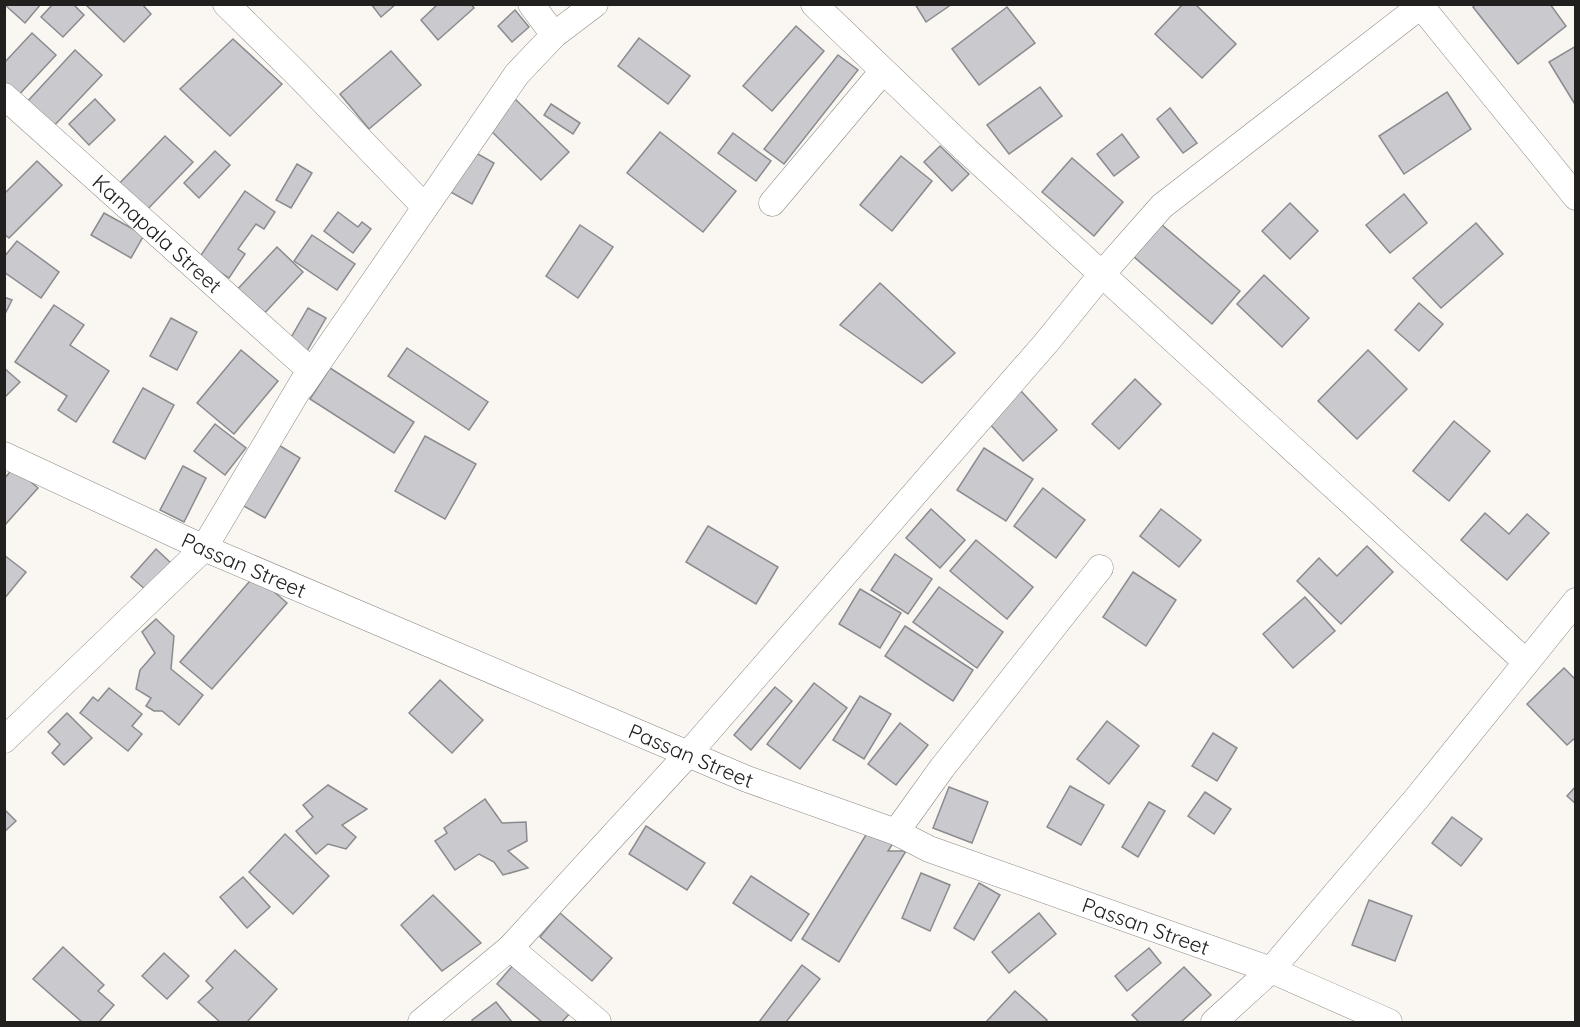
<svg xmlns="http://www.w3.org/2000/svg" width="1580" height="1027" font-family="Quicksand,sans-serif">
	<rect width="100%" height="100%" fill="#faf7f2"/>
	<g fill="#c9c9ce" stroke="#8b8b8f" stroke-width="1.5">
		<path d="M4 4H41L25 23Z"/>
		<path d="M53 4H73L84 15 63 37 41 17Z"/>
		<path d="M85 4H142L151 14 124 42Z"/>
		<path d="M371 4H396L381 17Z"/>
		<path d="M438 4H471L474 8 438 40 421 20Z"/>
		<path d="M915 4H952L926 22Z"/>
		<path d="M1183 4H1195L1236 44 1202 78 1155 34Z"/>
		<path d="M1476 4H1550L1566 26 1518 64 1473 7Z"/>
		<path d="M1007 7 1035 43 979 85 952 49Z"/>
		<path d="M515 10 529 27 512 42 498 26Z"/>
		<path d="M796 26 824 51 772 111 743 86Z"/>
		<path d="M32 33 56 55 15 99 4 89V63Z"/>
		<path d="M639 38 690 76 668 104 618 66Z"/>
		<path d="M233 39 282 84 230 136 180 89Z"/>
		<path d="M1576 46V106L1549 62Z"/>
		<path d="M75 50 102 75 52 128 26 103Z"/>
		<path d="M391 51 421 85 369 129 340 94Z"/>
		<path d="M838 55 858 70 784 164 764 149Z"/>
		<path d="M1040 87 1062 116 1009 154 987 125Z"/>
		<path d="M1447 92 1471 129 1404 174 1379 136Z"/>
		<path d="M511 95 569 152 541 180 483 123Z"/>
		<path d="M95 99 115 120 89 145 69 124Z"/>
		<path d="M551 104 580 123 573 134 544 115Z"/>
		<path d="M1170 108 1197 143 1183 153 1157 119Z"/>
		<path d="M660 132 736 191 703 232 627 173Z"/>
		<path d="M733 133 771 161 756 181 718 153Z"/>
		<path d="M1122 134 1139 157 1114 176 1097 154Z"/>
		<path d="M165 136 193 162 142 215 114 189Z"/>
		<path d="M940 146 969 174 952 191 924 162Z"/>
		<path d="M469 149 494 163 472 204 447 190Z"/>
		<path d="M215 151 230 165 199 198 184 183Z"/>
		<path d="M901 156 932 181 892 231 860 205Z"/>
		<path d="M1072 158 1123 202 1094 236 1042 192Z"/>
		<path d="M37 161 62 185 9 238 4 234V194Z"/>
		<path d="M297 164 312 173 291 208 276 200Z"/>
		<path d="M245 191 275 212 264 229 256 224 238 249 245 254 229 278 199 258Z"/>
		<path d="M1404 194 1427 223 1390 253 1366 225Z"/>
		<path d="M1290 203 1318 231 1290 259 1262 231Z"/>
		<path d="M338 212 358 227 362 222 371 229 353 253 324 231Z"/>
		<path d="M104 213 144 235 131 258 91 235Z"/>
		<path d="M1155 219 1240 291 1212 324 1127 251Z"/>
		<path d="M1476 223 1503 254 1441 308 1413 278Z"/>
		<path d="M580 225 613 247 578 298 546 276Z"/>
		<path d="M312 235 355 264 337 290 294 261Z"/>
		<path d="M17 241 59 272 41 298 4 272V257Z"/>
		<path d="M277 247 303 272 260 318 234 293Z"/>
		<path d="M1264 275 1309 318 1282 347 1237 304Z"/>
		<path d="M880 283 955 353 922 383 840 325Z"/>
		<path d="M4 297 12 300 4 316Z"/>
		<path d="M1419 303 1443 324 1419 351 1395 330Z"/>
		<path d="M54 305 84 325 70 345 109 371 76 422 58 410 67 396 15 362Z"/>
		<path d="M308 308 326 318 307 351 289 341Z"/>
		<path d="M171 318 197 332 177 370 150 356Z"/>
		<path d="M407 348 488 402 469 430 388 376Z"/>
		<path d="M241 350 278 381 234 434 197 403Z"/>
		<path d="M1368 350 1407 389 1357 439 1318 401Z"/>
		<path d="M4 368 20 382 4 398Z"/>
		<path d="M330 368 414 422 394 453 310 399Z"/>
		<path d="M1135 379 1161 404 1119 449 1092 424Z"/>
		<path d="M143 388 174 405 145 459 113 442Z"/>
		<path d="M1021 391 1057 430 1023 461 988 422Z"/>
		<path d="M1454 421 1490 451 1449 501 1413 471Z"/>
		<path d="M215 424 246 448 225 475 194 451Z"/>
		<path d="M425 436 476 464 445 519 395 491Z"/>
		<path d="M277 444 300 458 265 518 242 505Z"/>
		<path d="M984 448 1033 479 1006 521 957 490Z"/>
		<path d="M183 466 206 478 184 522 160 510Z"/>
		<path d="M14 467 38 488 4 526V479Z"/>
		<path d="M1043 488 1085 520 1056 558 1014 526Z"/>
		<path d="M931 509 965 540 940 568 906 538Z"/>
		<path d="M1161 509 1201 540 1179 567 1140 536Z"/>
		<path d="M1485 513 1509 534 1527 514 1549 533 1507 580 1461 540Z"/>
		<path d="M708 526 778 567 756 604 686 562Z"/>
		<path d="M976 540 1033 587 1007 619 950 571Z"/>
		<path d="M1367 546 1393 572 1341 624 1297 581 1319 558 1337 576Z"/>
		<path d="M156 549 171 563 146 590 131 577Z"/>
		<path d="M895 554 932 579 908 614 871 590Z"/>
		<path d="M4 555 26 572 4 599Z"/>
		<path d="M1133 572 1176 600 1146 646 1103 617Z"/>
		<path d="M255 575 287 603 212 689 180 662Z"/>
		<path d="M939 587 1003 632 977 668 913 622Z"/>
		<path d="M860 589 901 613 880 648 839 624Z"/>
		<path d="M1305 597 1335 631 1293 668 1263 634Z"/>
		<path d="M156 619 174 636 171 669 203 695 179 725 162 711H154L146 706 151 698 136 689 140 670 155 653 142 632Z"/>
		<path d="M905 626 973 670 953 701 885 656Z"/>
		<path d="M1564 668 1576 680V737L1567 745 1527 704Z"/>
		<path d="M440 680 483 720 452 753 409 713Z"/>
		<path d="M814 683 847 708 800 769 767 744Z"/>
		<path d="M775 687 792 701 751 750 734 735Z"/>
		<path d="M109 688 142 714 132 726 142 734 128 751 80 713 93 697 98 701Z"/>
		<path d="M860 696 891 714 864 759 833 740Z"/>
		<path d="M67 713 92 738 64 765 52 753 60 744 48 732Z"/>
		<path d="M1107 721 1139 746 1109 784 1077 759Z"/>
		<path d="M900 723 928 745 896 785 868 764Z"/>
		<path d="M1213 733 1237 748 1217 781 1192 766Z"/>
		<path d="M328 785 367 809 342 825 356 837 346 849 328 844 316 854 296 831 313 817 303 805Z"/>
		<path d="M1070 786 1104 805 1081 845 1047 827Z"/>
		<path d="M1576 786V804L1567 796Z"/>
		<path d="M949 787 988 802 972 843 933 828Z"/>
		<path d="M1205 792 1231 809 1214 834 1188 816Z"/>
		<path d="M485 799 502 823 526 822 527 841 508 851 528 868 503 875 494 862 479 854 455 870 435 841 447 833 444 828Z"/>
		<path d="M1149 802 1165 811 1138 857 1122 847Z"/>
		<path d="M4 809 16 821 4 832Z"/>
		<path d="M1452 817 1482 839 1461 866 1432 843Z"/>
		<path d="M646 826 705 863 687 890 629 854Z"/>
		<path d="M869 830 895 840 888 851H906L839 962 802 939Z"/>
		<path d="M285 834 329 876 293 914 249 872Z"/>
		<path d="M921 873 950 885 930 931 902 918Z"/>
		<path d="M751 876 809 914 791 941 733 903Z"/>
		<path d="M243 877 270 907 247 928 220 897Z"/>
		<path d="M979 883 1000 895 974 940 954 928Z"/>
		<path d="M433 895 481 943 442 971 401 925Z"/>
		<path d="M1369 900 1412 916 1395 961 1352 945Z"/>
		<path d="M560 913 612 958 592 981 540 937Z"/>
		<path d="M1039 913 1056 934 1009 973 992 952Z"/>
		<path d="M63 947 104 985 98 991 114 1005 99 1022H82L33 979Z"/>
		<path d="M1149 948 1161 963 1127 991 1115 976Z"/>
		<path d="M235 950 277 989 247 1022H220L198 1002 213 988 206 981Z"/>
		<path d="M164 953 189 976 167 999 142 976Z"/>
		<path d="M514 964 571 1012 562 1022H542L497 984Z"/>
		<path d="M802 965 820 979 786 1022H759Z"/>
		<path d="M1184 967 1211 995 1181 1022H1139L1132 1015Z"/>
		<path d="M1015 991 1047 1020 1045 1022H986Z"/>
		<path d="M496 1002 512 1022H472V1020Z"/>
	</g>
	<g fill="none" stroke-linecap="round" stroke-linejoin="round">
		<defs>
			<g id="minor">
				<path d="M226 4 297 74 425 207"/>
				<path d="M531 4 554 35"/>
				<path d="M814 4 966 150 1526 662"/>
				<path d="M1421 6 1576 197"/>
				<path id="s1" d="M4 96 310 370 204 548 4 740"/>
				<path d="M772 203 883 71"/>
				<path d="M302 386 517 74 554 35 595 4"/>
				<path id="s2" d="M4 455 204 548 688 754 747 779 896 832 929 849 1271 970 1389 1022"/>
				<path d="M896 832 942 768 1100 568"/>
				<path d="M510 948 598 1022"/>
				<path d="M421 1022 510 948 688 754 1046 343 1102 274 1162 206 1423 4"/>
				<path d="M1214 1022 1271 970 1417 798 1576 601"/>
			</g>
		</defs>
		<use href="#minor" stroke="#8b8884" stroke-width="27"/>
		<use href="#minor" stroke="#fff" stroke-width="26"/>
	</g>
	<g text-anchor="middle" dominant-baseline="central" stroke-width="6" stroke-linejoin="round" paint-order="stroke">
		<g font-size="21" fill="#21201e" stroke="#faf7f2">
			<text stroke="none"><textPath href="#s1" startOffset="206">Kamapala Street</textPath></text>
			<text stroke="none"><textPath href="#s2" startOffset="264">Passan Street</textPath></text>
			<text stroke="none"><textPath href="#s2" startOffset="750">Passan Street</textPath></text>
			<text stroke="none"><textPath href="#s2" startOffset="1236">Passan Street</textPath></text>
		</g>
	</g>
	<rect width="1580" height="1027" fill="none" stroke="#21201e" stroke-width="12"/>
</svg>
